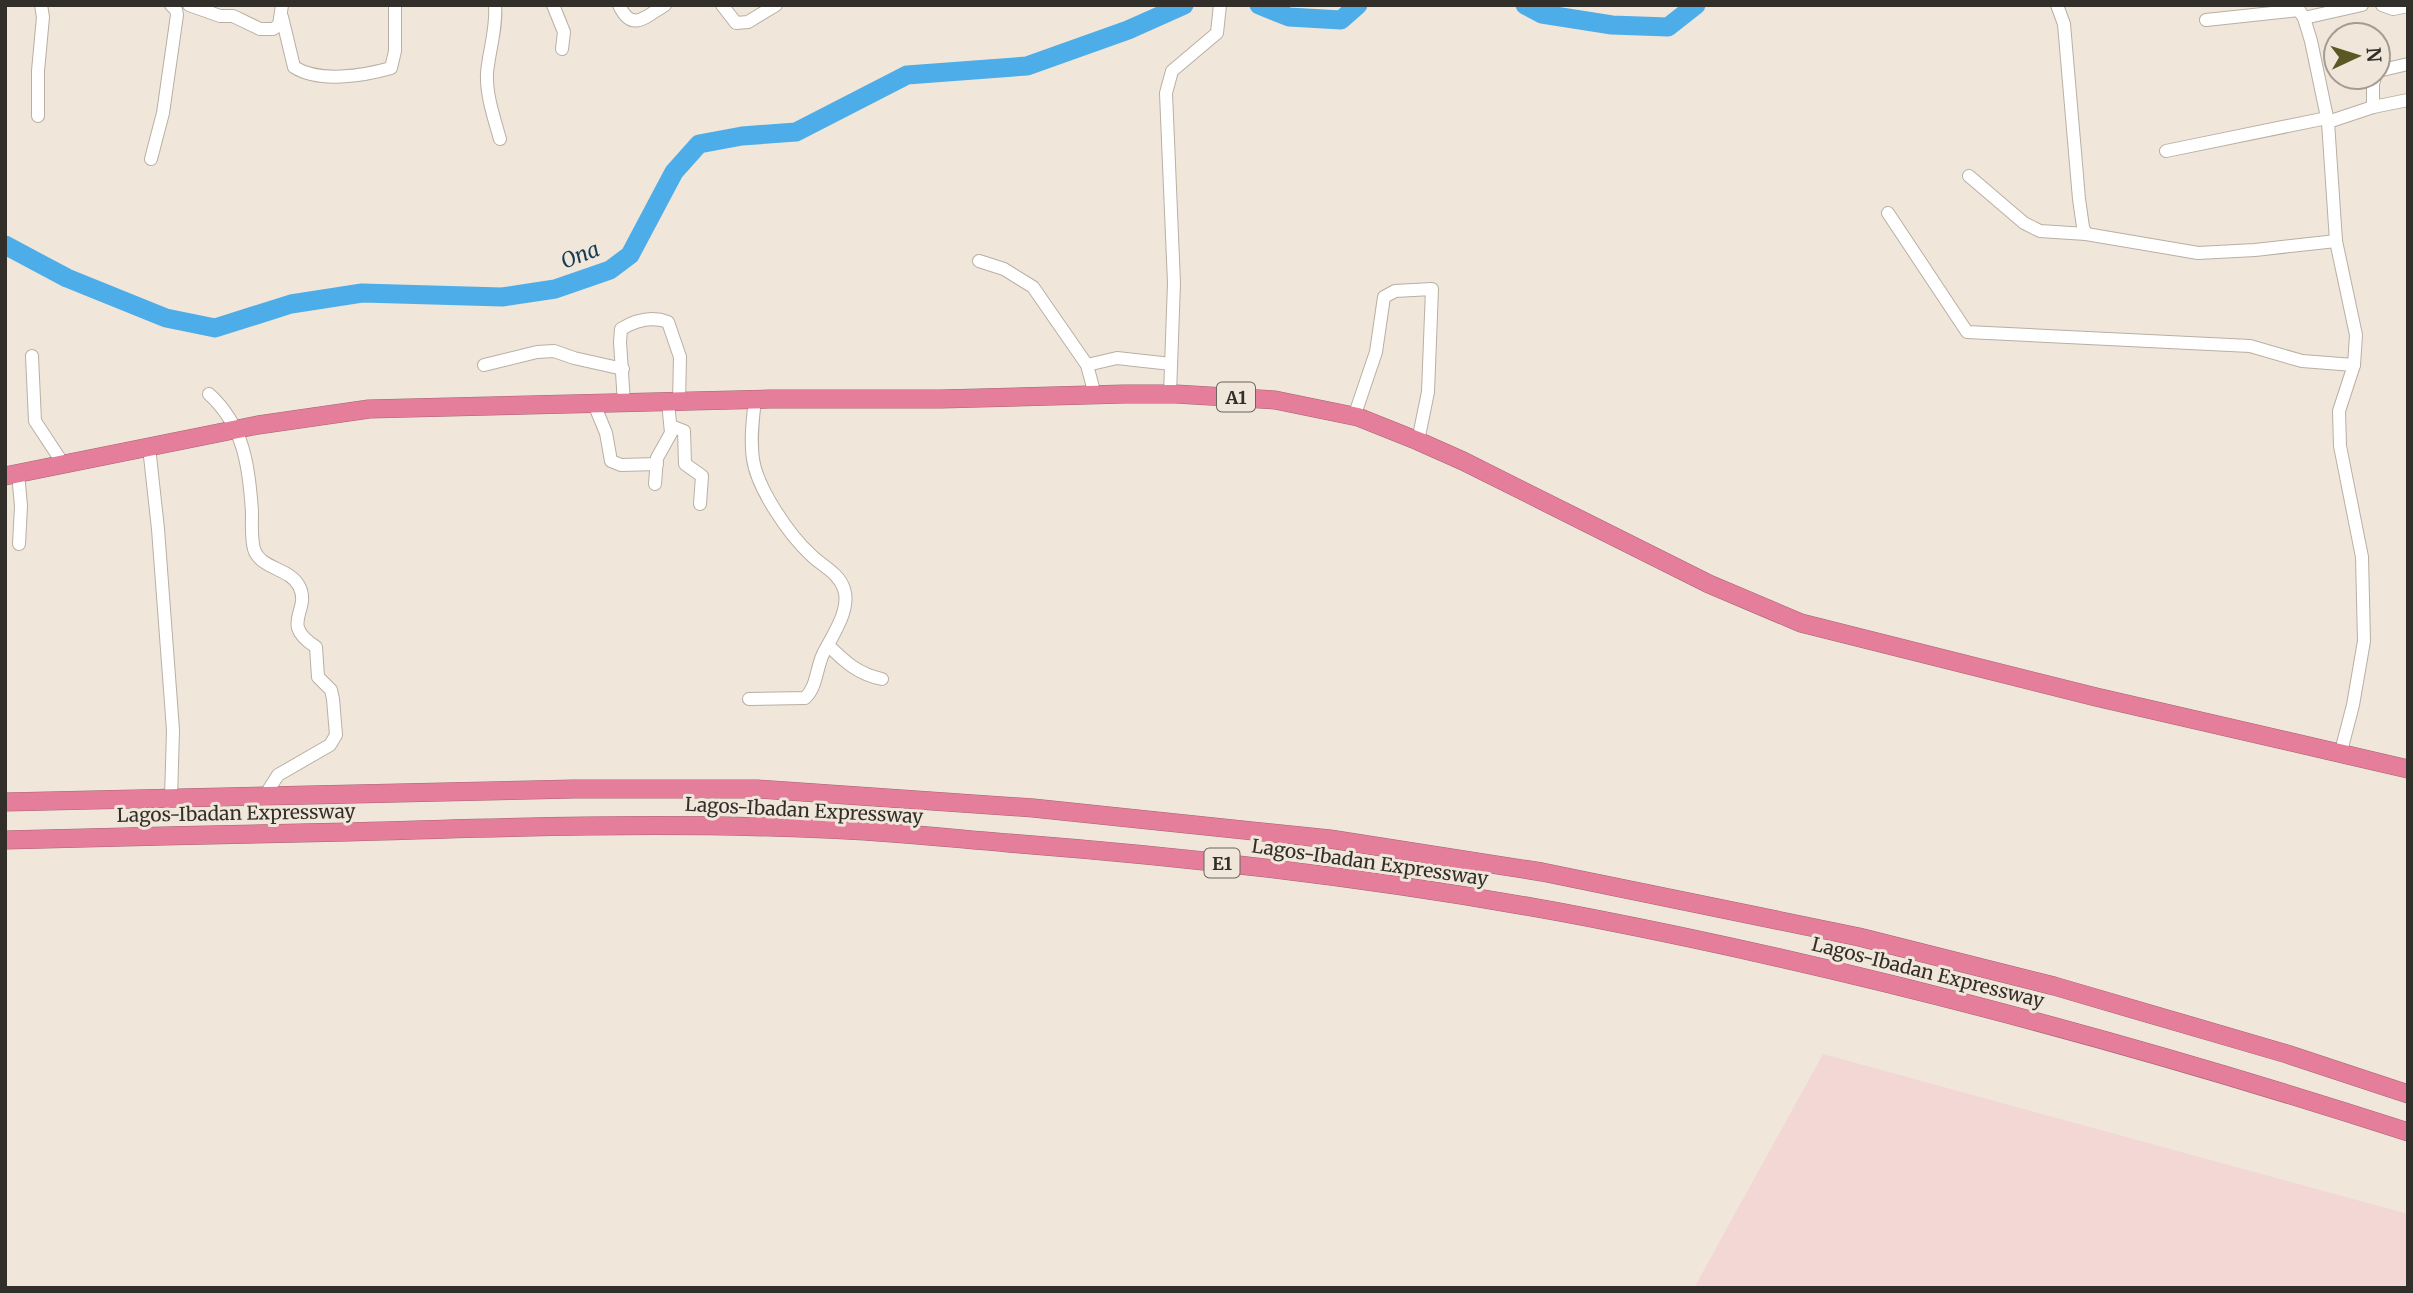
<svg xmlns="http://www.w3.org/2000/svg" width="2413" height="1293" font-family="Merriweather,serif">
	<rect width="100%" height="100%" fill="#f0e6da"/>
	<path fill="#f2d7d5" d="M1823 1054 2408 1214V1288H1694Z"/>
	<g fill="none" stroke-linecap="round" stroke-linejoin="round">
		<g stroke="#4dade8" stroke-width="19">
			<path d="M1259 5 1289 17 1341 20 1358 5"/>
			<path d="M1525 5 1542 14 1612 25 1668 27 1696 5"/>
			<path d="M5 245 67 278 166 318 215 328 291 304 362 293 502 297 555 289 610 270 630 255 674 172 699 144 742 136 796 132 907 75 1027 66 1128 30 1184 5"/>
		</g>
		<defs>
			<g id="minor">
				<path d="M189 5 220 16H233L260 29H273L279 25 282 5"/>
				<path d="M495 5C497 29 489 50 487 73 486 95 494 118 500 139"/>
				<path d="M553 5 564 32 562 49"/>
				<path d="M619 5C632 33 645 17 665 5"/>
				<path d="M722 5 736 23 748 22 776 5"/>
				<path d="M2057 5 2064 24 2079 199 2083 227 2086 234"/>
				<path d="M2382 5 2393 9 2408 6"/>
				<path d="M282 17 294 67C319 83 363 76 391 68L395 51V5"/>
				<path d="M2304 18 2362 5"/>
				<path d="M2206 20 2299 10 2304 18 2311 41 2328 122 2336 241 2356 335 2354 365 2339 411 2340 446 2362 557 2364 641 2353 705 2340 755"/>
				<path d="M2378 71 2408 64"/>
				<path d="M2373 107V84L2375 77"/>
				<path d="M38 116V71L43 17 41 5"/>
				<path d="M2328 122 2373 107 2408 100"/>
				<path d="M2166 151 2327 118"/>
				<path d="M151 159 163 113 177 15 176 10 171 5"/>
				<path d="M1969 176 2024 223 2040 231 2086 234 2198 253 2255 250 2336 241"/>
				<path d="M1888 213 1967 332 2250 346 2302 361 2354 365"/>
				<path d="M979 261 1004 269 1033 287 1087 365 1095 395"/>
				<path d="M32 356 35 421 64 465"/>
				<path d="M484 365 537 352 554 351 574 358 623 369"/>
				<path d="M1087 365 1117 358 1171 364"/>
				<path d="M209 394C244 426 249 466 252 512 252 523 251 538 254 549 260 569 290 568 299 586 312 611 278 623 316 647L318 677 331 690 333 699 336 735 330 745 278 775 264 797"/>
				<path d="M1170 394 1174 283 1166 93 1172 71 1217 33 1220 5"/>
				<path d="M624 403 620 342 621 329C636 320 652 316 668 322L680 357 679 402"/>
				<path d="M594 404 606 433 611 461 621 465 657 464"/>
				<path d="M1354 417 1376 352 1384 297 1395 291 1432 289 1428 392 1418 441"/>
				<path d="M671 426 684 431 685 464 702 476 700 504"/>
				<path d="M149 447 158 529 173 730 171 799"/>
				<path d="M18 473 21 506 19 544"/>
				<path d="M655 484 657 458 671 433 668 402"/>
				<path d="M828 645C845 662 858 674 882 679"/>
				<path d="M749 699 805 698C817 687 816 669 823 654 832 636 851 610 844 589 839 573 822 566 811 555 789 535 757 488 753 459 750 439 753 418 755 399"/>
			</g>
			<g id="highway">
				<path d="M5 476 258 425 369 409 770 399H941L1124 394H1176L1275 400 1358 417 1418 441 1463 461 1709 584 1801 623 2096 697 2408 769"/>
				<path d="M5 802 574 789H757L1033 808 1330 839 1542 872 1859 937 2054 986 2287 1054 2408 1094"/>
				<path d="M5 840C119 837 234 834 348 832 507 827 666 822 825 829 886 831 948 838 1008 843 1204 858 1399 881 1591 918 1868 972 2139 1045 2408 1132"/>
			</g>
		</defs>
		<use href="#minor" stroke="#b9afa3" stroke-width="14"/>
		<use href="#highway" stroke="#a66272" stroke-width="19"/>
		<use href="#minor" stroke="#fff" stroke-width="12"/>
		<use href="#highway" stroke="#e47e9a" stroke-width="18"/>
	</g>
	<g text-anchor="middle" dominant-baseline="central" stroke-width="6" stroke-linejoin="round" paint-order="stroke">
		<g fill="#f0e6da" stroke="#6b655e" stroke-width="2">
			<rect x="1217" y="382.5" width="38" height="29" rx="5"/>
			<rect x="1204.5" y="848.5" width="35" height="29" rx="5"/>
		</g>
		<g font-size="18" font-weight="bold" fill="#322e29">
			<text x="1236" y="397">A1</text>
			<text x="1222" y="863">E1</text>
		</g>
		<g font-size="19" fill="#322e29" stroke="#f0e6da">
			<text transform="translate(804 810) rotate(3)">Lagos-Ibadan Expressway</text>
			<text transform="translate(236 813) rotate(-1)">Lagos-Ibadan Expressway</text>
			<text transform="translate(1370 862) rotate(8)">Lagos-Ibadan Expressway</text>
			<text transform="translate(1928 972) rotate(14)">Lagos-Ibadan Expressway</text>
		</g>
		<g font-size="21" font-style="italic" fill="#143c54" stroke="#f0e6da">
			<text transform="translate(580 255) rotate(-21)">Ona</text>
		</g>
	</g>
	<rect width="2413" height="1293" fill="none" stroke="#322e29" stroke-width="14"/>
	<g transform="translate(2357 56) rotate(86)"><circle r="33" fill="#f0e6da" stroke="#a49c93" stroke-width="2"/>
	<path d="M0-5L12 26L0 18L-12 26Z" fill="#5c5824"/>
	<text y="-10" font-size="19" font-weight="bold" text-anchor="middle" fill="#322e29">N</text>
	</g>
</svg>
